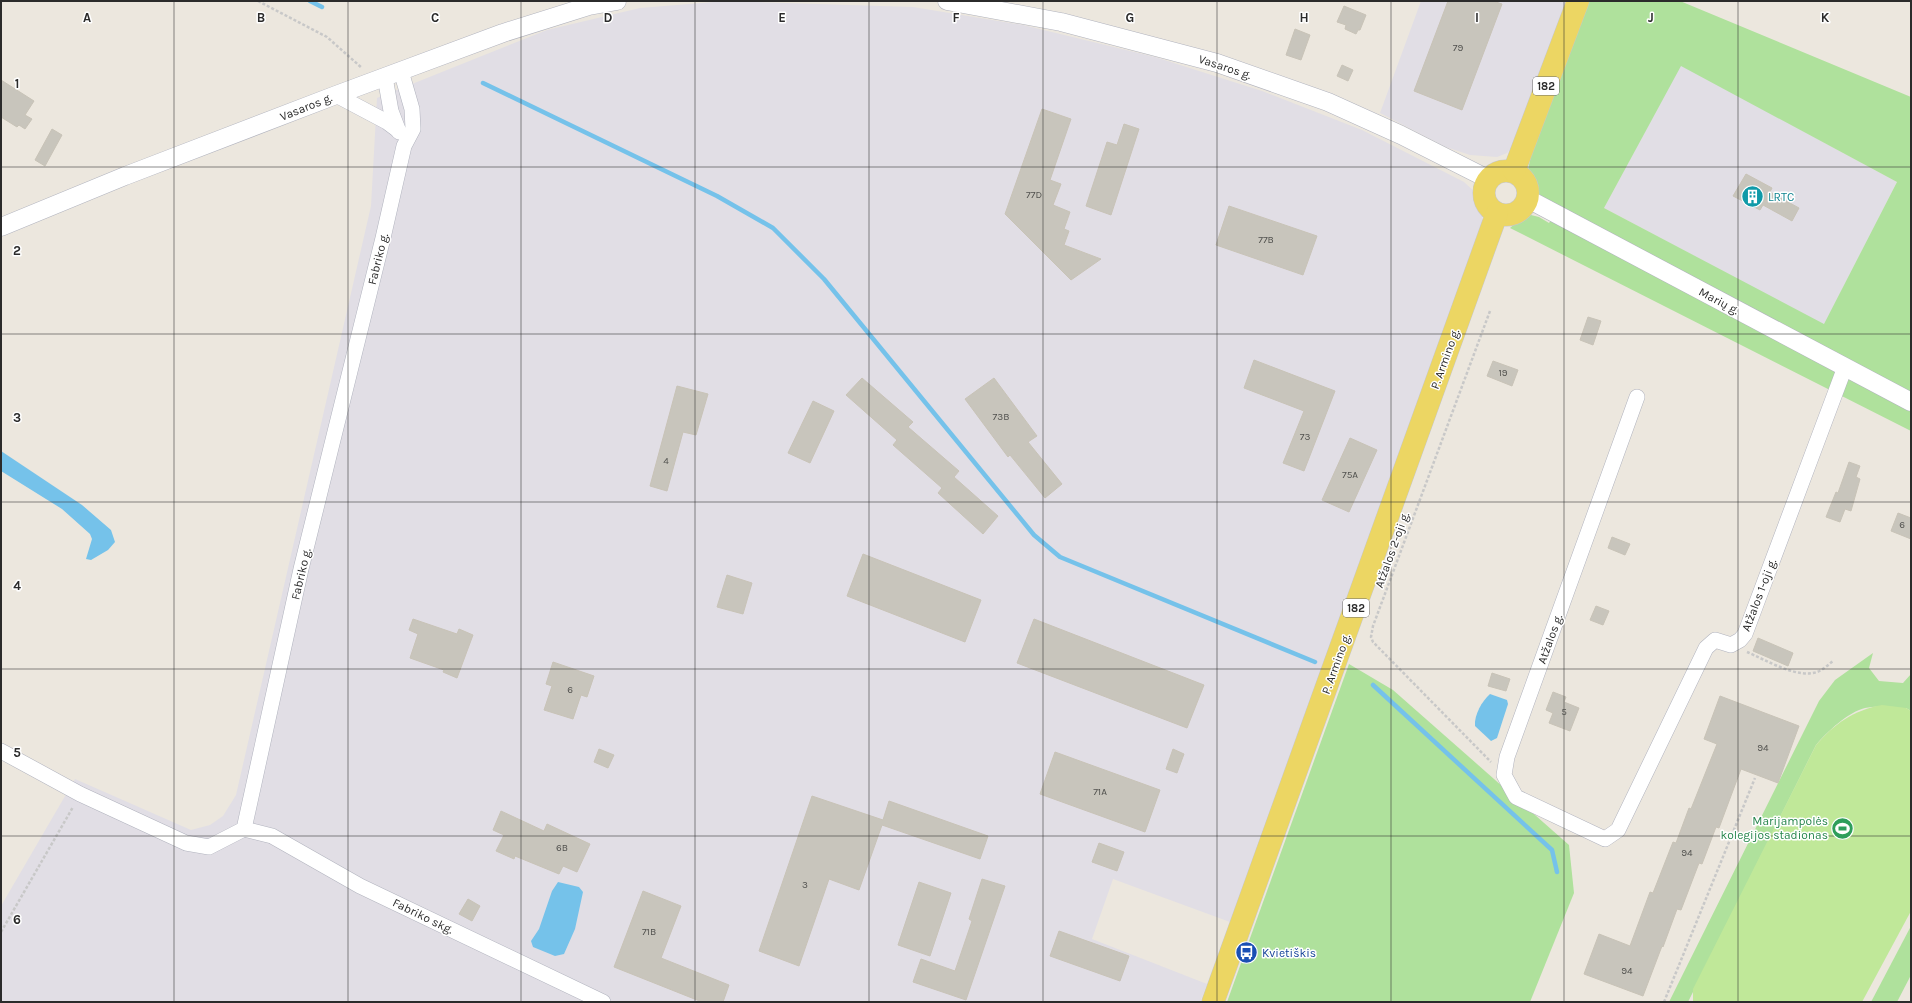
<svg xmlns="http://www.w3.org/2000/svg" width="1912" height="1003" font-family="Karla,sans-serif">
	<rect width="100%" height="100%" fill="#ece7de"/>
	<g fill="#e1dee5">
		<path d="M726 1 913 7 1023 25 1155 57 1262 91 1362 130 1464 182 1476 193 1482 206V230L1230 922 1113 879 1092 939 1207 984 1200 1002H1V906L75 779 191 830 210 825 223 816 236 795 371 206 377 98 547 30 640 8Z"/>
		<path d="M1421 1H1569L1515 144 1507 153 1497 157 1470 155 1446 147 1380 113Z"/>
		<path d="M1681 65 1897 182 1824 325 1604 208Z"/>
	</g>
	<g fill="#afe19c" fill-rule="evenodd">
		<path d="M1588 1H1680L1911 97V392L1539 195C1523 182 1528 167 1533 149ZM1681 66 1897 182 1824 324 1604 208Z"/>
		<path d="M1531 215 1539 217 1549 223 1551 220 1911 411V431L1510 228 1524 216Z"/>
		<path d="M1873 653 1869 668 1879 681 1903 683 1911 674V711L1906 708C1893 708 1878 705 1865 708 1848 712 1827 732 1816 745L1688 1002H1669L1819 701 1835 680Z"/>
		<path d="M1349 664 1393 690 1569 845 1574 893 1530 1002H1227Z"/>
		<path d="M1911 926V975L1897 1002H1871Z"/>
	</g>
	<path fill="#c0e899" d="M1882 705 1906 708 1911 711V911L1862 1002H1693V989L1816 745C1834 724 1854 710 1882 705Z"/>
	<g fill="#75c2ea">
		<path d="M1 451 82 505 111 530 115 542 108 550 91 560 86 559 92 539 90 534 62 509 1 471Z"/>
		<path d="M1490 694 1507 700 1508 704 1497 738 1491 741 1475 726C1474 715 1482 701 1490 694Z"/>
		<path d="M558 882 579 887 583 892 575 929 564 954 555 956 533 947 531 941 539 929 552 891Z"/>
	</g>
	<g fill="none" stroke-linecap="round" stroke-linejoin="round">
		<g stroke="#75c2ea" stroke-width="4.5">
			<path d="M310 1 322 7"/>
			<path d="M483 83 717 196 773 228 824 279 1034 535 1060 557 1315 662"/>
			<path d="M1373 685 1552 850 1557 872"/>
		</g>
	</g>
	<g fill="#c8c5bc" stroke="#c8c3b7">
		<path d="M1448 1H1493L1502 4 1462 110 1414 91Z"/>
		<path d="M1344 6 1366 15 1360 30H1358L1356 34 1345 29 1346 25 1337 22Z"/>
		<path d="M1295 29 1310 35 1301 60 1286 55Z"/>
		<path d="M1342 65 1353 70 1348 81 1337 76Z"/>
		<path d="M1 80 34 101 25 115 32 119 25 129 19 125 17 127 1 117Z"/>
		<path d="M1042 109 1071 119 1050 180 1061 184 1053 205 1070 212 1064 229 1069 231 1064 245 1101 259 1071 280 1005 214Z"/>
		<path d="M1124 124 1139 129 1111 215 1086 206 1107 142 1117 145Z"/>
		<path d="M52 129 62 135 45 166 35 160Z"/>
		<path d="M1746 174 1772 188 1770 192 1799 208 1792 221 1763 205 1760 210 1733 196Z"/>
		<path d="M1229 206 1317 236 1303 275 1216 245Z"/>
		<path d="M1588 317 1601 321 1593 345 1580 340Z"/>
		<path d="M1254 360 1335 391 1304 471 1283 463 1304 411 1244 388Z"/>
		<path d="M1493 361 1518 370 1512 386 1487 376Z"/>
		<path d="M862 378 913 422 908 427 959 471 954 477 998 516 983 534 938 493 942 488 893 445 897 440 846 395Z"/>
		<path d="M994 378 1037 436 1028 442 1062 484 1045 498 1010 455 1008 457 965 399Z"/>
		<path d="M677 386 708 394 696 435 683 432 667 491 650 486Z"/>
		<path d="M813 401 834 411 810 463 788 453Z"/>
		<path d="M1350 438 1377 450 1349 512 1322 500Z"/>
		<path d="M1849 462 1860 466 1856 477 1860 479 1851 511 1845 509 1840 522 1826 517 1836 492 1838 493Z"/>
		<path d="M1898 513 1911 518V539L1891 531Z"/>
		<path d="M1612 537 1630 544 1625 555 1608 548Z"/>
		<path d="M863 554 981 600 965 642 847 596Z"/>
		<path d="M727 575 752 583 743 614 717 607Z"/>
		<path d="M1596 606 1609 611 1603 625 1590 620Z"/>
		<path d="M413 619 457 634 459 629 473 635 457 678 443 672 444 670 410 658 418 634 409 630Z"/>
		<path d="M1034 619 1204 685 1187 728 1017 663Z"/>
		<path d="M1758 638 1793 653 1788 666 1753 651Z"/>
		<path d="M553 662 594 676 587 697 581 695 573 719 544 710 552 686 546 684Z"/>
		<path d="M1492 673 1510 679 1506 691 1488 686Z"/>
		<path d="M1553 692 1566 697 1564 702 1579 708 1570 731 1549 723 1553 713 1546 710Z"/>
		<path d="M1720 696 1799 726 1778 783 1741 769 1719 828 1716 827 1702 864 1699 863 1681 910 1677 909 1663 947 1662 946 1643 996 1584 974 1599 934 1630 946 1650 892 1653 893 1673 842 1676 843 1689 808 1691 809 1717 744 1704 739Z"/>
		<path d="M599 749 614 755 608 768 594 762Z"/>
		<path d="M1173 749 1184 754 1177 773 1166 769Z"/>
		<path d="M1055 752 1160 790 1145 832 1040 794Z"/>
		<path d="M812 796 883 820 889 801 988 836 980 859 882 825 859 890 829 879 799 966 759 951Z"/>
		<path d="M501 811 544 831 547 824 590 844 577 872 563 866 559 874 515 856 514 859 496 851 504 835 493 830Z"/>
		<path d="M1099 843 1124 852 1117 871 1092 862Z"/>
		<path d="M982 879 1005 886 966 1000 913 982 921 959 955 971 972 921 969 919Z"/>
		<path d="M919 882 951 893 930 956 898 945Z"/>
		<path d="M643 891 681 906 661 958 729 985 723 1002H702L614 967Z"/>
		<path d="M468 899 480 906 472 921 459 914Z"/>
		<path d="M1059 931 1129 956 1120 981 1050 956Z"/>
	</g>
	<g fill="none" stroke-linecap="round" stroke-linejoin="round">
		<defs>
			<g id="minor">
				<path d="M385 77 391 111 399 132"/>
				<path d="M336 95 387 122 399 131"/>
				<path d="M1637 397 1507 757 1504 775 1516 797 1605 839 1618 830 1706 648 1715 640 1731 645 1740 640 1745 634 1845 367"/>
				<path d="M1 751 80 794 186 843 209 847 244 829 301 569 383 238 404 146 413 129 412 109 401 71"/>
				<path d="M244 829 272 836 360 886 603 1002"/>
			</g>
			<g id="tertiary">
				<path d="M947 1 1061 22 1217 63 1328 102 1401 135 1488 179"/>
				<path d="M1528 199 1911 402"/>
				<path d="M1 227 125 176 336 95 503 33 589 6 617 1"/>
			</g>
			<g id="primary">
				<circle cx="1506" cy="193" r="22"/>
				<path d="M1514 171 1578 1"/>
				<path d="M1213 1002 1497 213"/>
			</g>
		</defs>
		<use href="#minor" stroke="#b1b3be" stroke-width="16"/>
		<use href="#tertiary" stroke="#b1b3be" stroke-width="19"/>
		<use href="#primary" stroke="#c8c8c8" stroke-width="23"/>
		<g stroke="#c8c8c8" stroke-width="2.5" stroke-dasharray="3 2" stroke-linecap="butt">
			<path d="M258 1 327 37 362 68"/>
			<path d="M1490 311 1373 626 1371 637 1373 642 1491 762"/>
			<path d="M1747 652C1766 660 1797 679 1817 672 1823 670 1828 665 1833 661"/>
			<path d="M1 932 73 807"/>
			<path d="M1664 1002 1755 778"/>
		</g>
		<use href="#minor" stroke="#fff" stroke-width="15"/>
		<use href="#tertiary" stroke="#fff" stroke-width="18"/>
		<use href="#primary" stroke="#ecd663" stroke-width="22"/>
	</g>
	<path fill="none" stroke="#2b2b2b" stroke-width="1" stroke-opacity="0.55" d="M174 1V1002M348 1V1002M521 1V1002M695 1V1002M869 1V1002M1043 1V1002M1217 1V1002M1391 1V1002M1564 1V1002M1738 1V1002M1 167H1911M1 334H1911M1 502H1911M1 669H1911M1 836H1911"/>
	<defs>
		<symbol id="building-disc" viewBox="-11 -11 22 22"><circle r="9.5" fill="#0f9aa8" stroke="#fff"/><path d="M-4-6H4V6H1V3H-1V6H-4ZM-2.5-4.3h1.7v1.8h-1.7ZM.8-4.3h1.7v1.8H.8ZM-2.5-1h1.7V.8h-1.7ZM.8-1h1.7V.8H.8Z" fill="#fff"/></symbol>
		<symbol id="stadium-disc" viewBox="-11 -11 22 22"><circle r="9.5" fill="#2e9e5b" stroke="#fff"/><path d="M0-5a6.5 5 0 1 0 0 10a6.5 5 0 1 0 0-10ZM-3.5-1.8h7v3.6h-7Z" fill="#fff"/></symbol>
		<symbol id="bus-disc" viewBox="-11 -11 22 22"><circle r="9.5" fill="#1a4fb4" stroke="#fff"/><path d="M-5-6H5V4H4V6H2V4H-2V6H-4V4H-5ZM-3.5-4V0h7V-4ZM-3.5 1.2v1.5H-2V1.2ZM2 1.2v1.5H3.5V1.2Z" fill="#fff"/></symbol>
	</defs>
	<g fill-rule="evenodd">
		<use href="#building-disc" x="1740" y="184" width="25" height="25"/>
		<use href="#stadium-disc" x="1830" y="816" width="25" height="25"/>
		<use href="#bus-disc" x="1234" y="940" width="25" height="25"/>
	</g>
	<g text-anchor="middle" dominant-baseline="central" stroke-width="3" stroke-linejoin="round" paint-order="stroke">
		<g font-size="10" fill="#52524f">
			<text x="1458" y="48">79</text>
			<text x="1034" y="195">77D</text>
			<text x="1266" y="240">77B</text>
			<text x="1503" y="373">19</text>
			<text x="1001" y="417">73B</text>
			<text x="1305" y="437">73</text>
			<text x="666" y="461">4</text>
			<text x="1350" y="475">75A</text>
			<text x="1902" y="525">6</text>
			<text x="570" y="690">6</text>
			<text x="1564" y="712">5</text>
			<text x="1763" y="748">94</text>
			<text x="1100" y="792">71A</text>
			<text x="562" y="848">6B</text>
			<text x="1687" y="853">94</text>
			<text x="805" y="885">3</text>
			<text x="649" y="932">71B</text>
			<text x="1627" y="971">94</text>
		</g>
		<g fill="#fff" stroke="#6b6b6b" stroke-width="1">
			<rect x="1533" y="77" width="26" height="18" rx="3"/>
			<rect x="1343" y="599" width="26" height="18" rx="3"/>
		</g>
		<g font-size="11" font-weight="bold" fill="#2b2b2b">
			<text x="1546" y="86">182</text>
			<text x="1356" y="608">182</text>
		</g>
		<g font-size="12" fill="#2b2b2b" stroke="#fff">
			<text transform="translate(1225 67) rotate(18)">Vasaros g.</text>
			<text transform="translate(306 107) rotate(-22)">Vasaros g.</text>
			<text transform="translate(378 259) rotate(-76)">Fabriko g.</text>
			<text transform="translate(1719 301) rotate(28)">Marių g.</text>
			<text transform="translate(1445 359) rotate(-70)">P. Armino g.</text>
			<text transform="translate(1392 550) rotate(-70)">Atžalos 2-oji g.</text>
			<text transform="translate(301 574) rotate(-77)">Fabriko g.</text>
			<text transform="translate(1759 595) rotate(-69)">Atžalos 1-oji g.</text>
			<text transform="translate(1550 639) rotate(-70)">Atžalos g.</text>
			<text transform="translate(1336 664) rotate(-70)">P. Armino g.</text>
			<text transform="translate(423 916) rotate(26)">Fabriko skg.</text>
		</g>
		<g font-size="12" fill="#0d838f" stroke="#fff" text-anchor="start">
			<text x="1768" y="197">LRTC</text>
		</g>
		<g font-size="12" fill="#27864d" stroke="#fff" text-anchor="end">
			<text x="1828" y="821">Marijampolės<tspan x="1828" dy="14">kolegijos stadionas</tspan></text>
		</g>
		<g font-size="12" fill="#164399" stroke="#fff" text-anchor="start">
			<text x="1262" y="953">Kvietiškis</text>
		</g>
	</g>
	<g font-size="13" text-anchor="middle" font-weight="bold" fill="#2b2b2b" stroke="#fff" stroke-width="3" stroke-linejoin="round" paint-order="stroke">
		<text x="87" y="22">A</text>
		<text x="261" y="22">B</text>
		<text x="435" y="22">C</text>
		<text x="608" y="22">D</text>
		<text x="782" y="22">E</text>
		<text x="956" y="22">F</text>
		<text x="1130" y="22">G</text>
		<text x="1304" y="22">H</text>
		<text x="1477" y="22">I</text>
		<text x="1651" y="22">J</text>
		<text x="1825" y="22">K</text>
		<text x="17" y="88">1</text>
		<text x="17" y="255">2</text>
		<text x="17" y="422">3</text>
		<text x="17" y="590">4</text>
		<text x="17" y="757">5</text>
		<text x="17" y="924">6</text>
	</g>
	<rect width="1912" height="1003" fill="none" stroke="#2b2b2b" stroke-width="4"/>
</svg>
